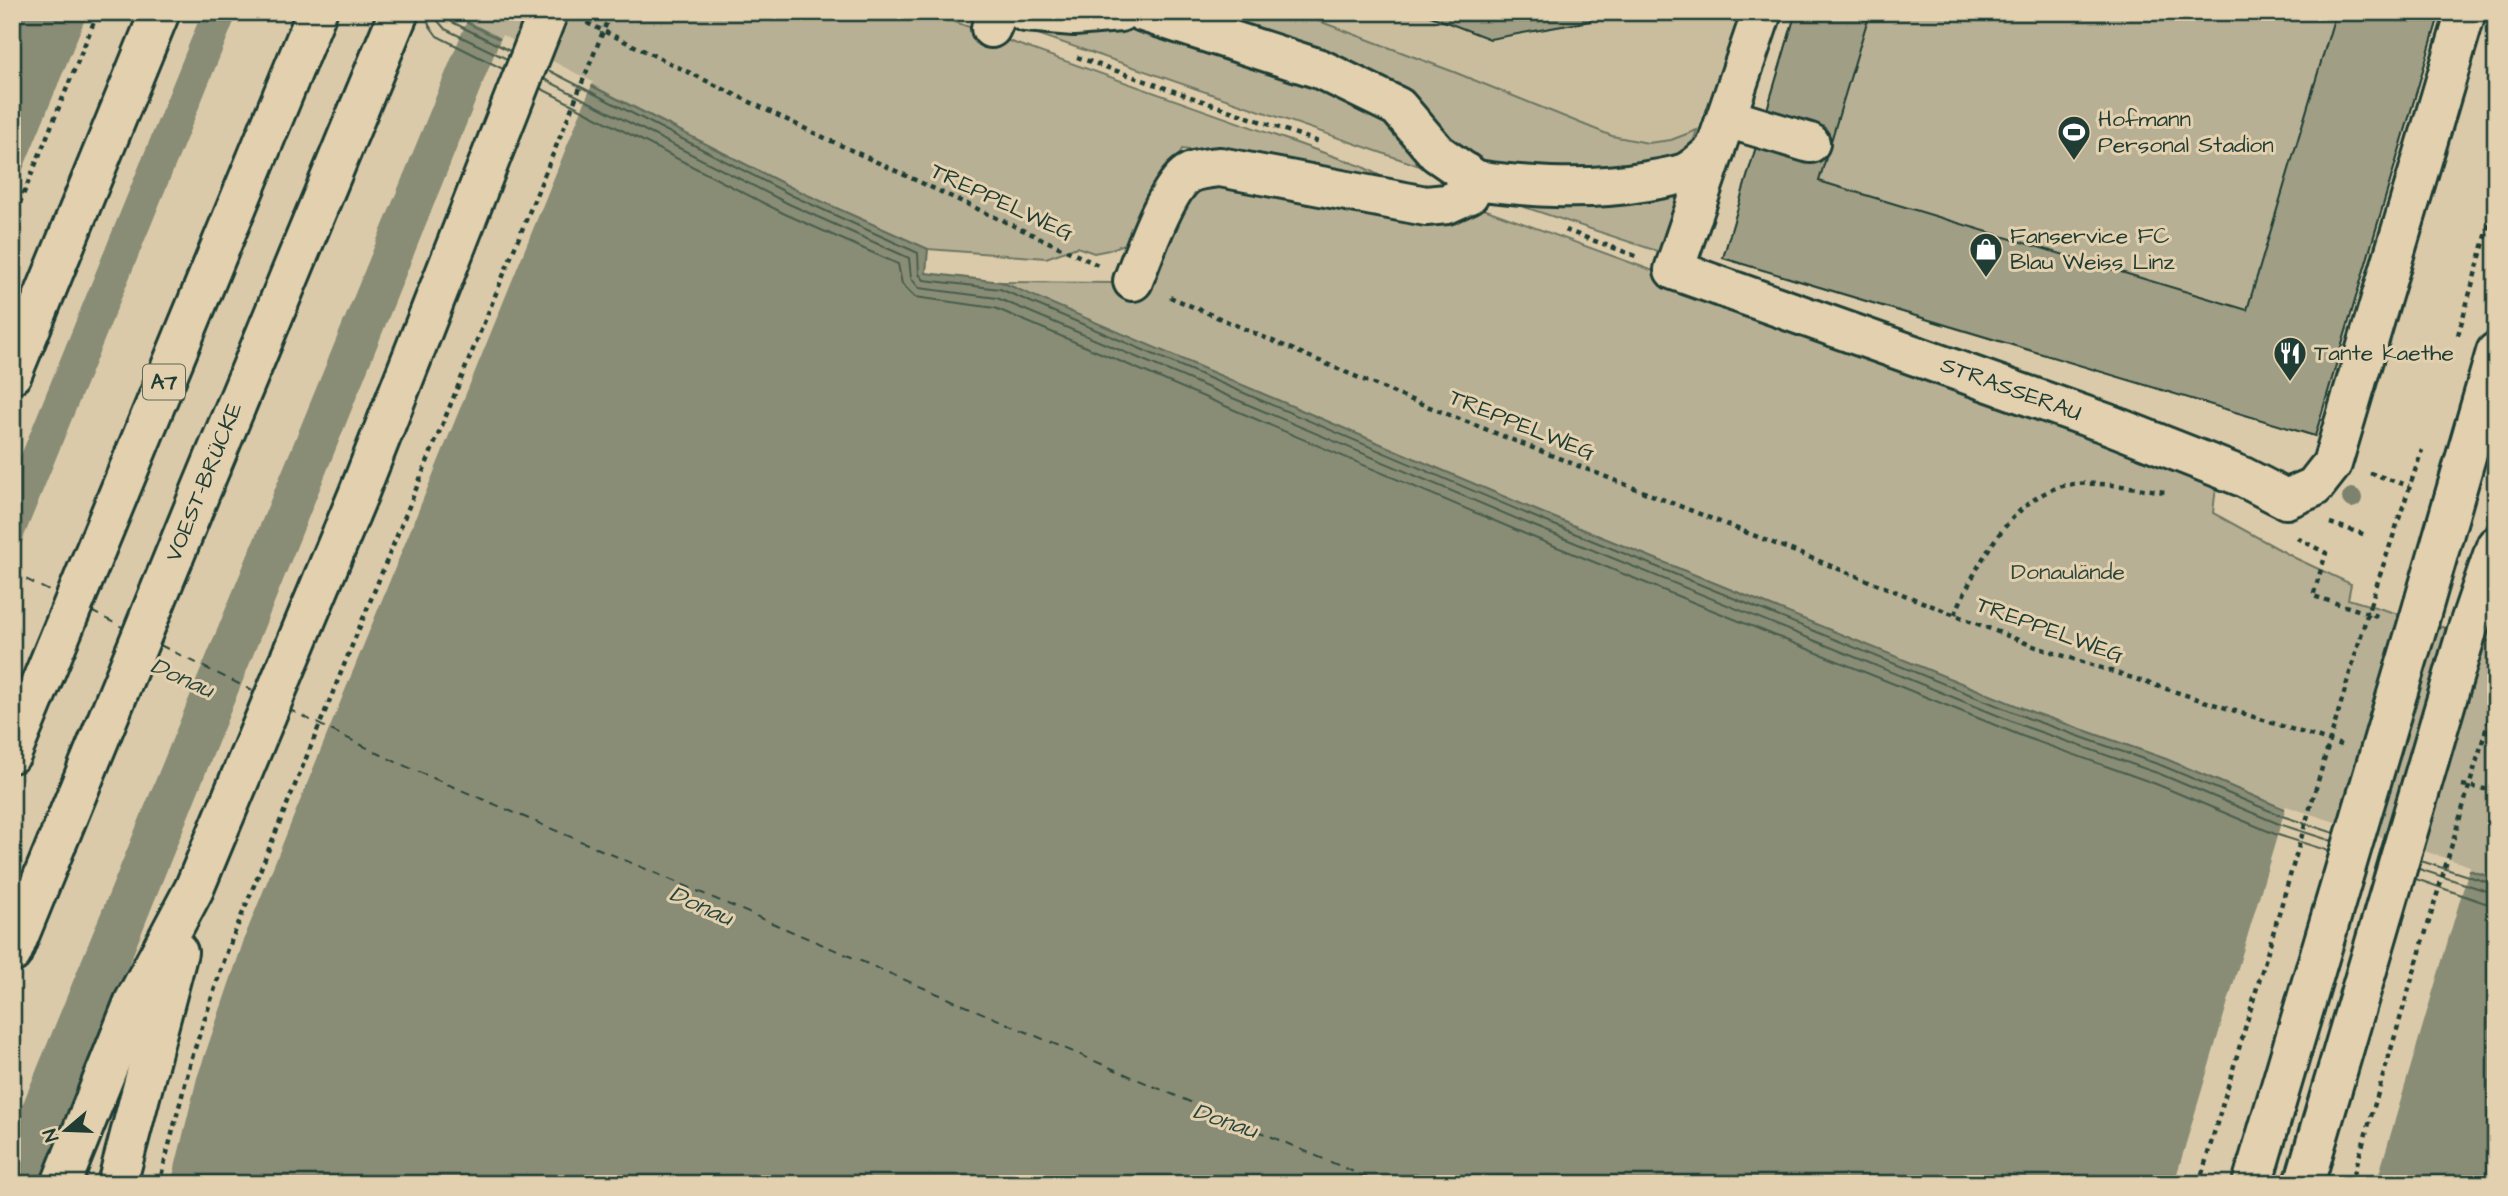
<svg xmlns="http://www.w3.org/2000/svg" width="2508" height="1196" font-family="'Architects Daughter',sans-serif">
	<rect width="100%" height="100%" fill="#dacaa9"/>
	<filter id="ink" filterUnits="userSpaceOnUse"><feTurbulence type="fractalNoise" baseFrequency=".0143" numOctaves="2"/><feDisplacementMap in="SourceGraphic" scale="14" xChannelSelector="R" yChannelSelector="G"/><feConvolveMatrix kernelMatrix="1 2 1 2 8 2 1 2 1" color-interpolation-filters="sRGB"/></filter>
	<g filter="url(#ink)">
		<path fill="#c9bd9e" d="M1295 12H1741L1697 130 1671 140 1648 143 1612 136 1454 72Z"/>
		<g fill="#b8b094" stroke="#6c7664" stroke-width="2">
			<path d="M448 12H927L1361 166 1392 182 1237 156 1182 149 1139 232 1125 244 1109 250 1094 253 1077 247 1046 258 928 249 796 190Z"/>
			<path d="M974 12H1295L1454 72 1612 136 1648 143 1671 140 1697 130 1691 148 1675 158 1622 170 1440 173Z"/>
			<path d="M1796 12H2440L2315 436 1723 258Z"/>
			<path d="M1208 182 1457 219 1484 209 2217 477 2213 513 2295 558 2351 584 2348 599 2496 643V879L2284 809 2166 759 2032 712 1540 512 1001 282 1114 283 1168 246 1186 194Z"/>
			<path d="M1687 185 1672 256 1518 205 1521 198Z"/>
		</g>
		<path fill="#898d76" stroke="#5f6d5c" stroke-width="2" d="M12 12H446L796 190 928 249 926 273 1001 282 1540 512 2032 712 2166 759 2284 809 2496 879V1184H12Z"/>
		<g fill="#dacaa9">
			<path d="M88 12H202L12 477V196Z"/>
			<path d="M238 12H455L468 18 12 1130V566Z"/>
			<path d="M502 35 593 82 247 931 197 1078 171 1184H37L87 1069Z"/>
			<path d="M2286 806 2470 866 2376 1184H2174Z"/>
		</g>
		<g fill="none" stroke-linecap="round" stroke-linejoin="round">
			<g stroke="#495d4e" stroke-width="2">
				<path d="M426 12 429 25 437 36 503 69"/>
				<path d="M437 12 438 21 445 29 507 59"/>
				<path d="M446 12 450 21 510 51"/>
				<path d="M548 70 793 196 918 253 919 274 924 280 1000 289 1537 518 2030 719 2163 766 2282 816 2334 833"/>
				<path d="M544 79 789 204 909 258 911 278 919 288 997 298 1534 526 2026 727 2160 774 2279 824 2332 841"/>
				<path d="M540 88 785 214 898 264 902 284 915 297 995 308 1530 536 2022 736 2156 784 2275 834 2329 851"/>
				<path d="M2421 861 2496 885"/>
				<path d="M2419 869 2496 894"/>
				<path d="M2416 879 2485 903 2496 905"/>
			</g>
			<g stroke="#2a453b" stroke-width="2" stroke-dasharray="9 7" stroke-linecap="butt">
				<path d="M12 572 57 595"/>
				<path d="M91 611 126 629"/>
				<path d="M160 645 255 692"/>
				<path d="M288 709 398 763 1382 1184"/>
			</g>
		</g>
		<g fill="#a09f85" stroke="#1f3d34" stroke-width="2">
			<path d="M1420 12H1594L1590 21 1490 39Z"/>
			<path d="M1796 12H1870L1819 181 2247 310 2336 12H2440L2315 436 1723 258Z"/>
		</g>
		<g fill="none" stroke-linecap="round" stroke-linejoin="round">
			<defs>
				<g id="minor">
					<path d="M1025 12 1074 16 1120 12"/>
					<path d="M1143 12 1320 69 1398 107 1437 153 1476 180"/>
					<path d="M1762 12 1674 270 2108 424 2243 477 2286 499 2314 487 2332 464 2466 12"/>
					<path d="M991 28 998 12"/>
					<path d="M1727 118 1810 143"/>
					<path d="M1133 281C1143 256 1166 188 1188 174 1197 169 1210 168 1220 167L1426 206 1447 204 1469 194 1476 180C1534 188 1590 191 1648 181 1660 179 1673 177 1685 173 1696 168 1706 157 1715 150"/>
					<path d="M2466 634 2496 546"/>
				</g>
				<path id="major" d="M2419 620 2496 352"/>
				<g id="highway">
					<path d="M12 374 160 12"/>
					<path d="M12 753 317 12"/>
					<path d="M12 953 202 488 399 12"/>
					<path d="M61 1184 134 1002 194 889 358 495 548 12"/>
					<path d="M117 1184 178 952"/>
				</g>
			</defs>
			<use href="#minor" stroke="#1f3d34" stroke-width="44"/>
			<use href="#major" stroke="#1f3d34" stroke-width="44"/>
			<use href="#highway" stroke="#1f3d34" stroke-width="44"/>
			<g stroke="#1f3d34" stroke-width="4.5" stroke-dasharray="5 5" stroke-linecap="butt">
				<path d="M587 23 810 131 1098 265"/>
				<path d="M1077 57 1319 142"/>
				<path d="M12 222 98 12"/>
				<path d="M1565 230 1636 256"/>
				<path d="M1170 297 1399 395 2036 647 2341 745"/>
				<path d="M2458 335 2496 200"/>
				<path d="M2370 473 2409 486"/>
				<path d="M2330 523 2366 535"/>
				<path d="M2297 538 2326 553 2313 596 2380 617"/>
				<path d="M2370 605 2422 450"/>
				<path d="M1955 614C1976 566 2014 490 2074 484 2104 482 2135 488 2165 492"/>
				<path d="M2462 785 2496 791"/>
			</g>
			<use href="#minor" stroke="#e2d0ae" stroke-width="38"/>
			<use href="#major" stroke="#e2d0ae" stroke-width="38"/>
			<use href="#highway" stroke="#e2d0ae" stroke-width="38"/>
			<defs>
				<path id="minor-bridge" d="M2304 1184 2466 634"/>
				<path id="major-bridge" d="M2252 1184 2419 620"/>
			</defs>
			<use href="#minor-bridge" stroke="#1f3d34" stroke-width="44" stroke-linecap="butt"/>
			<use href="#major-bridge" stroke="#1f3d34" stroke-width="44" stroke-linecap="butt"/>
			<g stroke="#1f3d34" stroke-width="4.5" stroke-dasharray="5 5" stroke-linecap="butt">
				<path d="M159 1184 192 1057 228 949 611 12"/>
				<path d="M2199 1184 2370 605"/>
				<path d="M2351 1184 2496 696"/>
			</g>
			<use href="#minor-bridge" stroke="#e2d0ae" stroke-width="38"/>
			<use href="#major-bridge" stroke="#e2d0ae" stroke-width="38"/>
		</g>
		<circle fill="#7b826e" cx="2352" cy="498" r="10"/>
	</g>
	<defs>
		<symbol id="stadium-pin" viewBox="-11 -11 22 30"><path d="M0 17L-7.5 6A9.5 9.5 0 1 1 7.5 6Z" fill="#1f3d34" stroke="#e2d0ae"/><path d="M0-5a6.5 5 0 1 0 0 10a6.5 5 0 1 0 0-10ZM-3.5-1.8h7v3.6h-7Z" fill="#fff"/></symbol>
		<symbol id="shop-pin" viewBox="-11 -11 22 30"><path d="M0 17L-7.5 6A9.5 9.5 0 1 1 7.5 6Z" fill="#1f3d34" stroke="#e2d0ae"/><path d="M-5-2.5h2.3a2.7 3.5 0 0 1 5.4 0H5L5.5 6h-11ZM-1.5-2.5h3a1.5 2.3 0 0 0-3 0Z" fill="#fff"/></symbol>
		<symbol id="restaurant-pin" viewBox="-11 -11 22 30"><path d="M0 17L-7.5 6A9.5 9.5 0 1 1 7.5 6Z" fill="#1f3d34" stroke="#e2d0ae"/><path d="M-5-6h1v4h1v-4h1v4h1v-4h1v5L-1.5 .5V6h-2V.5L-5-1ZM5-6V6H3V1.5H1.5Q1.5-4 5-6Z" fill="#fff"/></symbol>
	</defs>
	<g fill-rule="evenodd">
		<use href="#stadium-pin" x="2055" y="113" width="38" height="52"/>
		<use href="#shop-pin" x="1967" y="230" width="38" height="52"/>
		<use href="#restaurant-pin" x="2271" y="334" width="38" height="52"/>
	</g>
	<g text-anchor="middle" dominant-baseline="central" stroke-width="6" stroke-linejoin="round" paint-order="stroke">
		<rect fill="#e2d0ae" stroke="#5a6959" stroke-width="2" x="143" y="364.5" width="42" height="35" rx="5"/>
		<g font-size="21" font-weight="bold" fill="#1f3d34">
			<text x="164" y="382">A7</text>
		</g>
		<g font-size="23" fill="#1f3d34" stroke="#e2d0ae" text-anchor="start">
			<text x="2098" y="119">Hofmann<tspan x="2098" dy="26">Personal Stadion</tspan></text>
			<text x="2010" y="236">Fanservice FC<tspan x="2010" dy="26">Blau Weiss Linz</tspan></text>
			<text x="2314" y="353">Tante kaethe</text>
		</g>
		<g font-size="23" fill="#1f3d34" stroke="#e2d0ae">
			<text transform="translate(1002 202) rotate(25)">TREPPELWEG</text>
			<text transform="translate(2011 389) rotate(20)">STRASSERAU</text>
			<text transform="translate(1522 425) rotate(22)">TREPPELWEG</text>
			<text transform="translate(204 482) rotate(-68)">VOEST-BRÜCKE</text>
			<text transform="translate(2050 630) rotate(20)">TREPPELWEG</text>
		</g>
		<g font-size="23" fill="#2e483e" stroke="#e2d0ae">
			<text x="2068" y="572">Donaulände</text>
		</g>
		<g font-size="24" font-style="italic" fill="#2a453b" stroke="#e2d0ae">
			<text transform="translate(182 678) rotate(24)">Donau</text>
			<text transform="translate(701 906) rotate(24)">Donau</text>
			<text transform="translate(1225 1121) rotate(19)">Donau</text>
		</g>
	</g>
	<rect width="2508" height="1196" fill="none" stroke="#e2d0ae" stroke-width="42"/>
	<rect x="21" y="21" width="2466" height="1154" fill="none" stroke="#1f3d34" stroke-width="2.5" filter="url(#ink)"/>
	<g transform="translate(66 1130) rotate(251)" stroke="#e2d0ae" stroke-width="5" paint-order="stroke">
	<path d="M0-5L12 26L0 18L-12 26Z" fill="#1f3d34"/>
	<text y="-10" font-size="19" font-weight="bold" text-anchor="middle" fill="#1f3d34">N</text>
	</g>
</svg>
